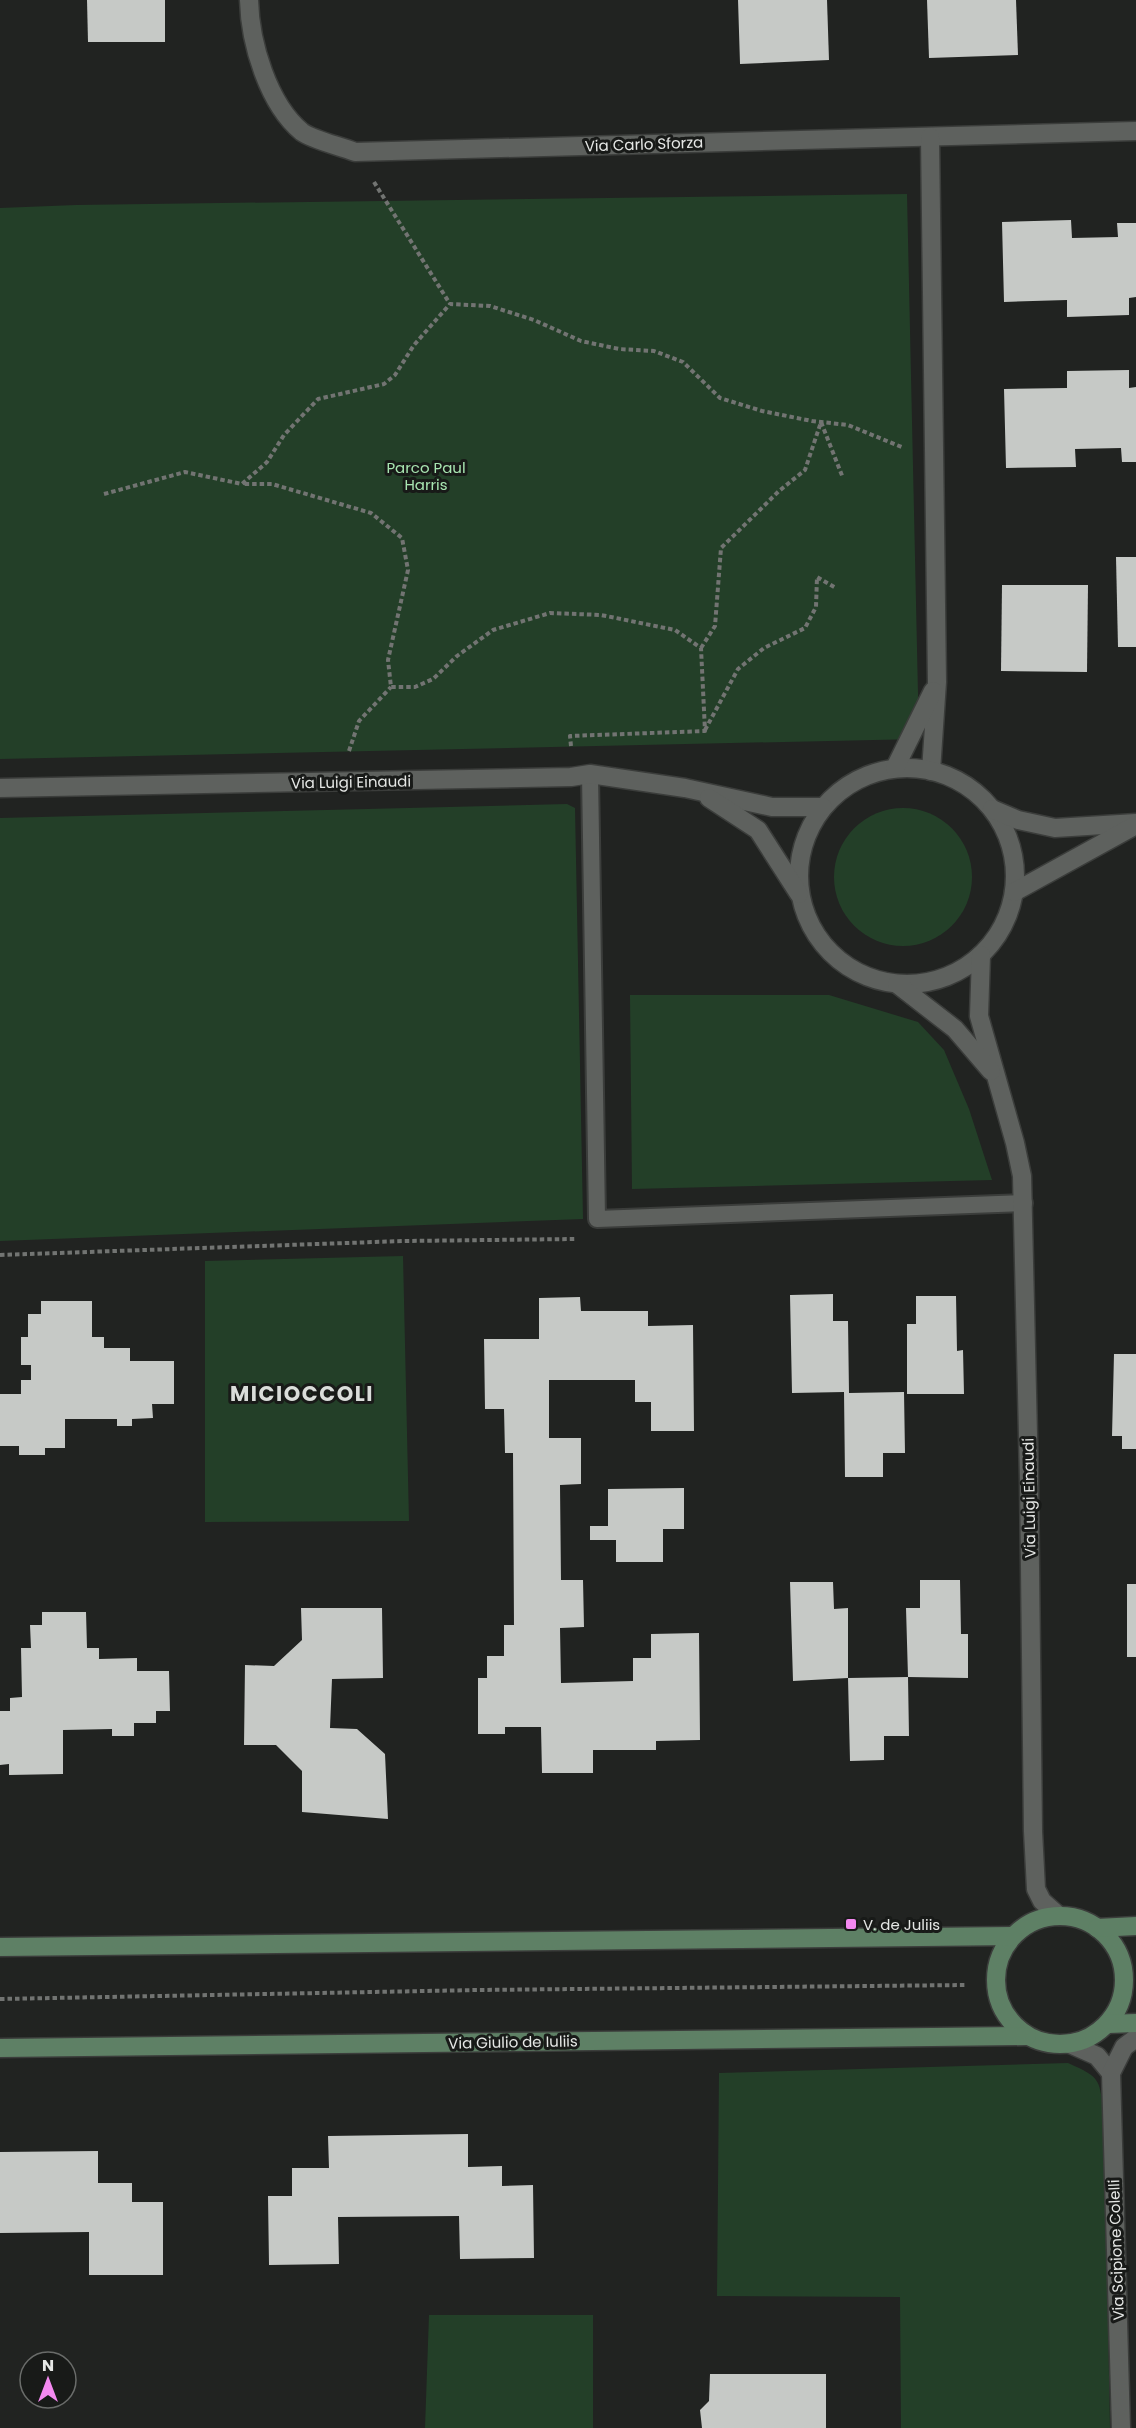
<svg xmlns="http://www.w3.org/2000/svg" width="1136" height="2428" font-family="Poppins,sans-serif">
	<rect width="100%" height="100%" fill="#212321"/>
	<g fill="#233f28">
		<path d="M907 194 919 739 0 759V208L76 205Z"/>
		<path d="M567 804 575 808 583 1219 0 1241V818Z"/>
		<circle cx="903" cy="877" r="69"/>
		<path d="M630 995H829L918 1022 944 1050 969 1109 992 1180 632 1189Z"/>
		<path d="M403 1256 409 1521 205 1522V1261Z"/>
		<path d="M1068 2063C1102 2078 1099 2079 1104 2115L1110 2428H901L900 2297 717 2296 719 2073Z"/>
		<path d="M429 2315H593V2428H425Z"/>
	</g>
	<g fill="#c6c9c6">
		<path d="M87 0H165V42H88Z"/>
		<path d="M738 0H827L829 60 740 64Z"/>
		<path d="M927 0H1016L1018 55 929 58Z"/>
		<path d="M1071 220 1072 238 1118 237 1117 223H1136V297L1129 298V315L1067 317V300L1004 302 1002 222Z"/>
		<path d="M1129 370V388L1136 387V462H1122L1121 448 1075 449 1076 467 1006 468 1004 389 1067 388V371Z"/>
		<path d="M1116 557H1136V647H1118Z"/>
		<path d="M1002 585H1088L1087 672 1001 671Z"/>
		<path d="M833 1294V1321H848L849 1393 904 1392 905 1453H883V1477H845L844 1392 792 1393 790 1295Z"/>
		<path d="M916 1296H956L957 1351 963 1350 964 1394H907V1324H916Z"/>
		<path d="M580 1297 581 1311H648V1326L693 1325 694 1431H651V1402H635V1380H549V1438H581V1484L560 1485 561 1580H583L584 1627 560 1628 561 1683 633 1681V1658H651V1634L699 1633 700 1740 656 1741V1750H593V1773H542L541 1727H505V1734H478V1678H487V1656H504V1625H514L513 1453H505L504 1409H485L484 1339H539V1298Z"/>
		<path d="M41 1301H92V1337H104V1348H130V1361H174V1404H152L153 1418 132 1419V1426H117V1419H65V1448H45V1455H19V1446H0V1394H21V1380H31V1365H21V1337H28V1314H41Z"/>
		<path d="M1114 1354H1136V1449H1122V1436H1112Z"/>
		<path d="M684 1488V1529H663V1562H616V1540H590V1526H608V1489Z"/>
		<path d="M920 1580H960L961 1634H968V1678L908 1677 906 1608H920Z"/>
		<path d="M790 1582H833L834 1609 848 1608V1678L793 1681Z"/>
		<rect x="1127" y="1584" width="9" height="73"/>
		<path d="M301 1608H382L383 1678 332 1679 330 1728 357 1729 385 1754 388 1819 302 1812V1771L276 1745H244L245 1665 274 1666 302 1640Z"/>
		<path d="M42 1612H86L87 1648H99V1659L137 1658V1671H169L170 1711H156V1723H134V1736H112V1729L63 1730V1774L9 1775V1764L0 1765V1711H10V1698L22 1697 21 1648H31L30 1625H42Z"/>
		<path d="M908 1677 909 1736H884V1760L850 1761 848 1678Z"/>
		<path d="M468 2134V2167L502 2166V2186L533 2185 534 2258 460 2259 459 2216 338 2217 339 2264 269 2265 268 2196H292V2168H329L328 2136Z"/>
		<path d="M98 2151V2183H132V2202H163V2275H89V2232L0 2233V2152Z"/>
		<path d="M710 2374H826V2428H702L700 2410 709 2401Z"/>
	</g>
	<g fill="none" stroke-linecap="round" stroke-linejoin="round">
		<defs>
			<path id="lane" d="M590 774 597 1219 1024 1203"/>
			<g id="street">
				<path d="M249 0C250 43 268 104 302 132 313 140 340 146 355 152L1136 131"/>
				<path d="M930 137 937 682 931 771"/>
				<circle cx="907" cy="876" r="108"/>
				<path d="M895 768 933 691"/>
				<path d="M0 788 571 777 590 774 685 788 772 807H823"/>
				<path d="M709 798 758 830 799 894"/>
				<path d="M992 809 1018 820 1055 828 1136 823"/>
				<path d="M1014 892 1136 825"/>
				<path d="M981 955 979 1016 1015 1143 1022 1176 1029 1479 1033 1831 1036 1889 1042 1901 1059 1916"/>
				<path d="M897 984 955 1029 991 1071"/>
				<path d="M1070 2044 1097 2056 1111 2073"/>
				<path d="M1121 2428 1111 2073 1124 2047 1136 2038"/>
			</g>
			<g id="secondary">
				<circle cx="1060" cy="1980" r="64"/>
				<path d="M1097 1928 1136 1926"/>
				<path d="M0 1947 1013 1936"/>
				<path d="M1108 2024 1136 2023"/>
				<path d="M0 2048 1027 2036"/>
			</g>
		</defs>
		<use href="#lane" stroke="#3b3d3b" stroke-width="20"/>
		<use href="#street" stroke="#3b3d3b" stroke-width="21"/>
		<use href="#secondary" stroke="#3b3d3b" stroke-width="21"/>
		<g stroke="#727472" stroke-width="4" stroke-dasharray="4.5 3" stroke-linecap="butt">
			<path d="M374 182 450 304"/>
			<path d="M104 494 185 472 242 484"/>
			<path d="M701 648 715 626 721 548 779 491 805 470 821 422 843 478"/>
			<path d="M705 730 738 669 764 648 805 628 816 607 817 577 836 588"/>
			<path d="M571 746 570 736 705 731 701 648 675 630 601 615 550 613 493 630 457 656 433 679 415 687H391L388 660 408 570 402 538 371 513 272 484H242L267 462 284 435 318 399 384 384 395 375 414 345 450 304 490 306 534 320 581 341 619 349 654 351 683 362 720 398 762 411 812 421 848 425 904 448"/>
			<path d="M349 751 359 721 391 687"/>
			<path d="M0 1255 404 1241 575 1239"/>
			<path d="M0 1999 478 1990 965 1985"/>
		</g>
		<use href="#lane" stroke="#5e615e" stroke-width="16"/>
		<use href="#street" stroke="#5e615e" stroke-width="18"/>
		<use href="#secondary" stroke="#5e8065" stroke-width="18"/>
	</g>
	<rect fill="#f489f0" stroke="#181a18" stroke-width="2" x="845" y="1918" width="12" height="12" rx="3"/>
	<g text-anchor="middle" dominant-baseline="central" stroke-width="6" stroke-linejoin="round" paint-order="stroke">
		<g font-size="15" fill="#e5e7e5" stroke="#181a18">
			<text transform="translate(644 144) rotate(-2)">Via Carlo Sforza</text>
			<text transform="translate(351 782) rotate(-1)">Via Luigi Einaudi</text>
			<text transform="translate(1029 1498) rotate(-91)">Via Luigi Einaudi</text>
			<text transform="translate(513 2042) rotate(-1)">Via Giulio de Iuliis</text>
			<text transform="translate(1116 2250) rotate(-92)">Via Scipione Colelli</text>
		</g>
		<g font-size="15" fill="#a8e5b1" stroke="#181a18">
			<text x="426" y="467">Parco Paul<tspan x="426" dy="17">Harris</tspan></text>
		</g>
		<g font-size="15" fill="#e5e7e5" stroke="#181a18" text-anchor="start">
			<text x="863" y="1924">V. de Juliis</text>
		</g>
		<g font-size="21" font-weight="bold" letter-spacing="1.5" fill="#daddda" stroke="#181a18">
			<text x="302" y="1393">MICIOCCOLI</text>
		</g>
	</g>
	<g transform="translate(48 2380)"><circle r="28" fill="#181a18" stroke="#6a6c6a" stroke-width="1.5"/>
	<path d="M0-4.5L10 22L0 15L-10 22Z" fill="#f489f0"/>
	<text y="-9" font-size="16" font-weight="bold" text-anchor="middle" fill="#e5e7e5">N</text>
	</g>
</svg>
